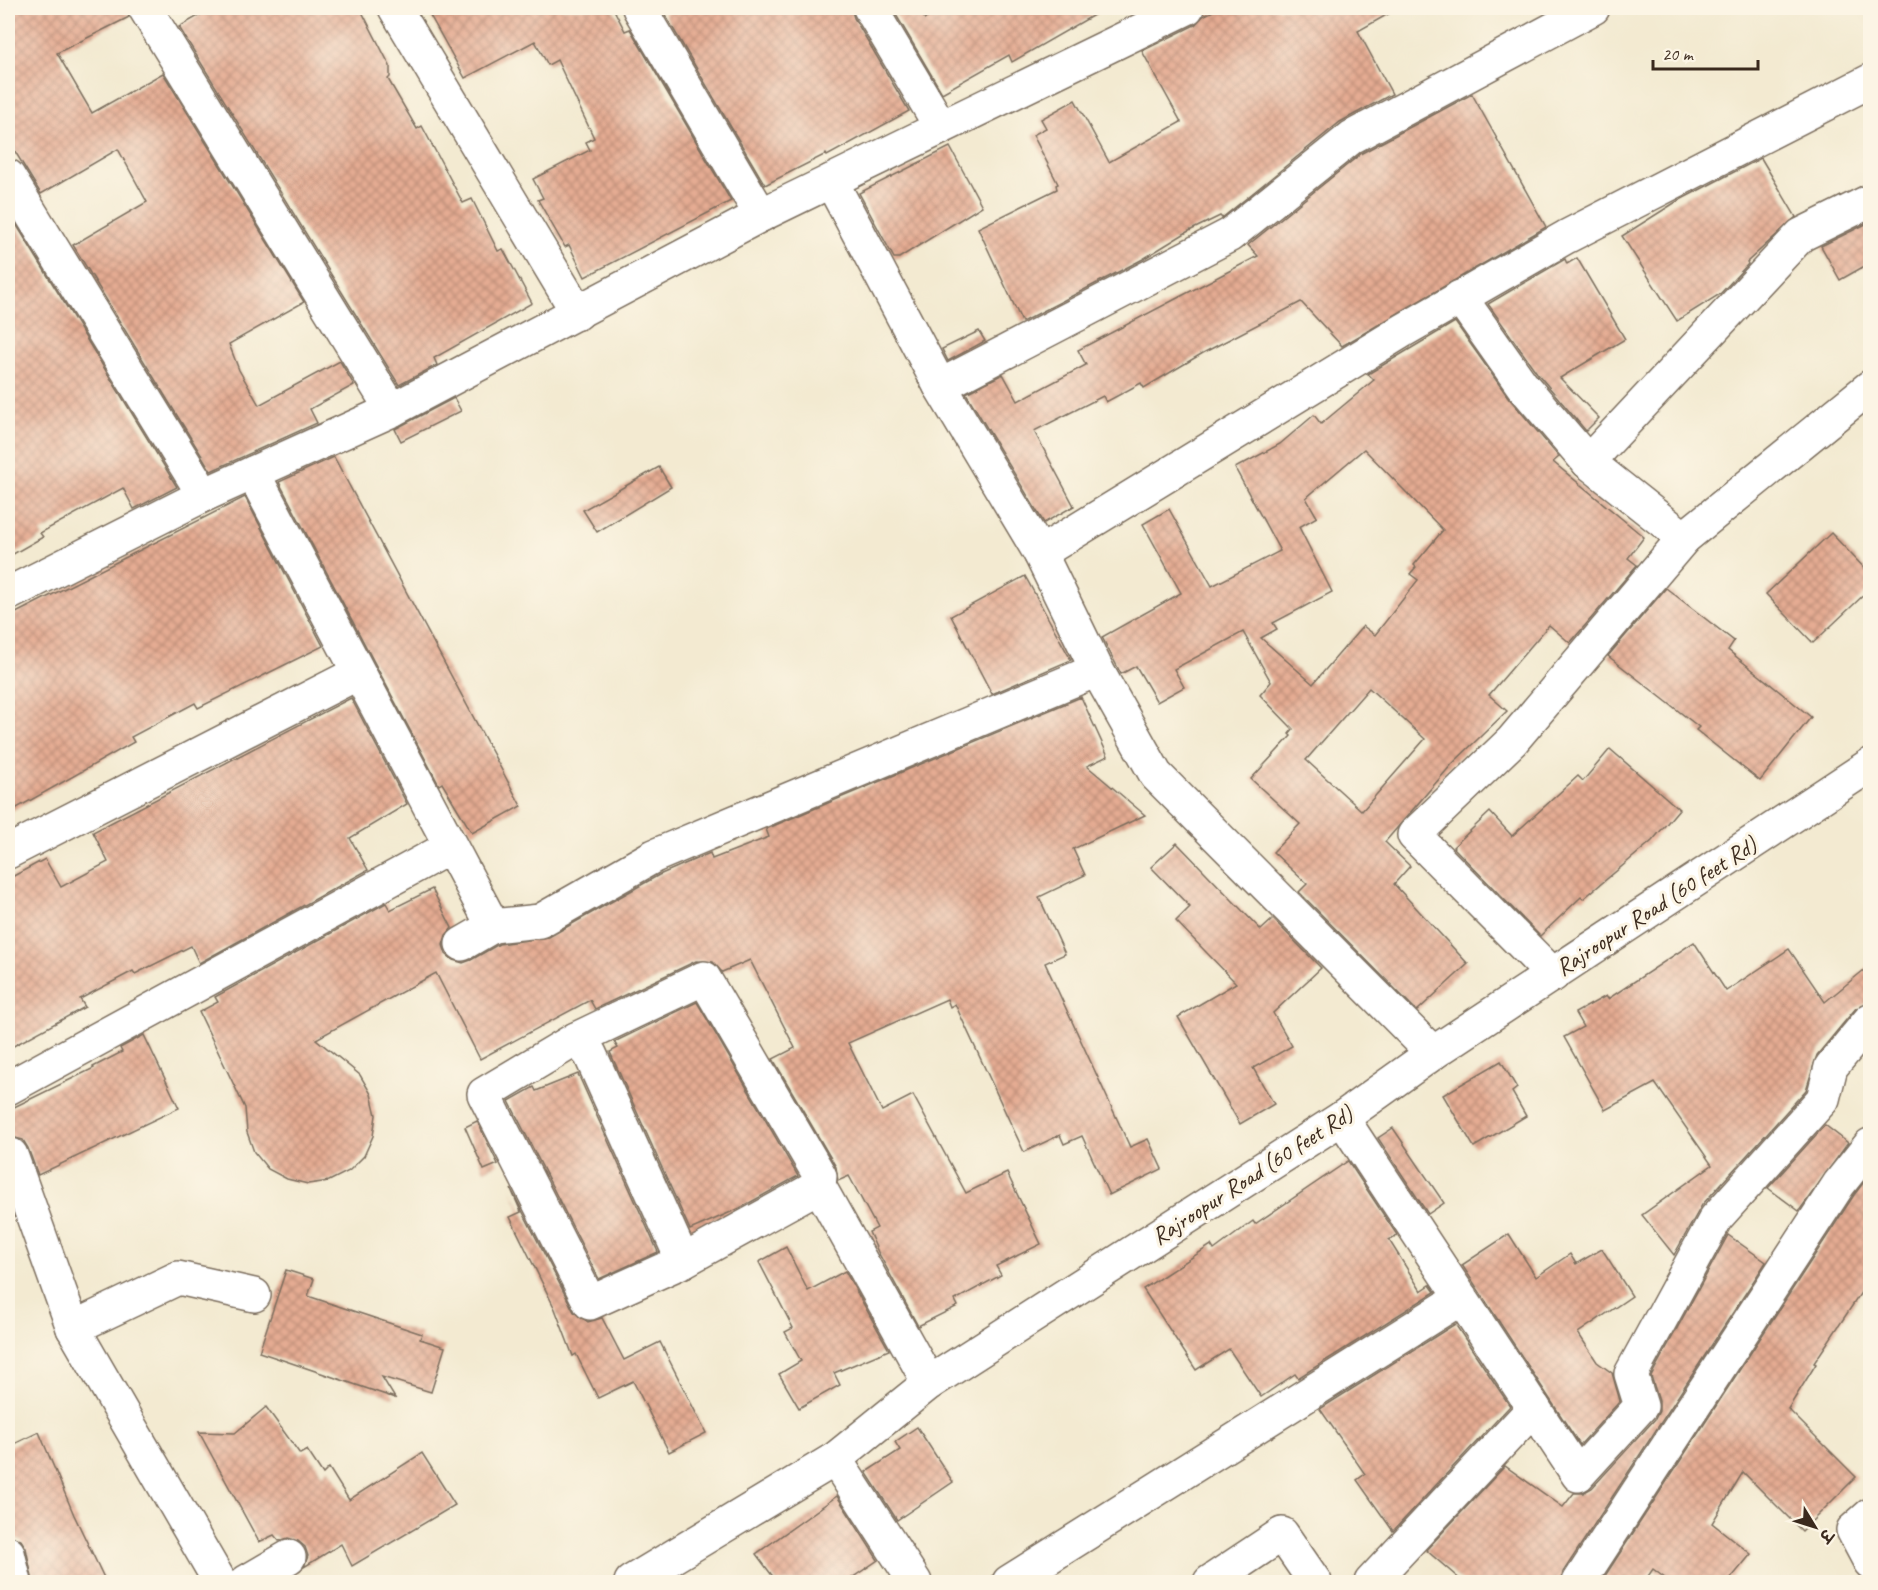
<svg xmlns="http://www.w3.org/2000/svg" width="1878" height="1590" font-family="Caveat,'Playpen Sans Deva',sans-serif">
	<defs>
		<pattern id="building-cross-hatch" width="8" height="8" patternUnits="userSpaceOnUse" patternTransform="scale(1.5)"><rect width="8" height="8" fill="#e5ac93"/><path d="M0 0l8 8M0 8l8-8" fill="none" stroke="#bb8c77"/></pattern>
	</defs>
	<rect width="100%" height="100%" fill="#fcf5e5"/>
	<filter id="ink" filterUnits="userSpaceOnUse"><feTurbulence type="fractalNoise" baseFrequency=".0167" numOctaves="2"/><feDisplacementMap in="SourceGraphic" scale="12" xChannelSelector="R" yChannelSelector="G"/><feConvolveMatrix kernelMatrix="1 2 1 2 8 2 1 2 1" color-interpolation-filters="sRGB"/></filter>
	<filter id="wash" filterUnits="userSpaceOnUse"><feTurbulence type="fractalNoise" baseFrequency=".008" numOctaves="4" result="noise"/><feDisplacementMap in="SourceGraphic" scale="24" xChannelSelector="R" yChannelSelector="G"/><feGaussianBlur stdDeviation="1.35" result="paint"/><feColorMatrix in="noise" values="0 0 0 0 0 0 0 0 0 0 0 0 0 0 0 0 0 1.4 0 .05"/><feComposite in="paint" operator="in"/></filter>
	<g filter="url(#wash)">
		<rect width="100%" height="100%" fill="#f3ead1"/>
		<g id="blocks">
			<g fill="url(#building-cross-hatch)" fill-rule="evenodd">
				<path d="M8 8H126L129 17 57 53 92 113 163 73 304 302 229 344 239 370 259 405 340 361 354 385 310 409 317 423 211 471 73 245 147 202 118 149 41 194 8 140Z"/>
				<path d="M212 8H360L390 66V77L388 79 417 129 422 126 463 203 472 199 498 251 503 249 532 303 434 358 437 365 399 385 179 27Z"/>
				<path d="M426 8H613L625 31 630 29 731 201 585 277 569 245 565 247 538 200 543 198 533 179 590 150 586 142 594 138 557 60 548 65 535 41 465 78Z"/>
				<path d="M674 8H851L854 18 909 111 827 156 826 154 765 185 664 13Z"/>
				<path d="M892 8H918L925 19 947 8H1106L1012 62 1009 55 942 93Z"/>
				<path d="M1219 8H1399L1358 31 1392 94 1340 122 1222 218 1220 216 1187 232 1143 259 1022 322 978 228 1057 189 1056 185 1058 184 1033 135 1046 128 1041 119 1075 100 1109 162 1181 122 1142 51 1195 25 1203 16Z"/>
				<path d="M1472 94 1546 227 1342 346 1301 302 1203 353 1144 388 1141 383 1106 402 1103 396 1034 431 1074 506 1044 523 966 393 1003 374 1018 401 1086 365 1078 350 1258 256 1248 245 1362 153Z"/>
				<path d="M950 147 982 206 899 258H894L859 193Z"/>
				<path d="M1761 158 1796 217 1747 262 1748 264 1720 294 1677 321 1622 236 1676 202Z"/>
				<path d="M8 211 177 487 134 509 123 488 40 533 43 537 8 557Z"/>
				<path d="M1870 222V263L1840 280 1821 246Z"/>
				<path d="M1577 258 1625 339 1560 378 1599 418 1586 431 1537 373 1488 304 1565 259 1567 264Z"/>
				<path d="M1455 322 1508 397 1559 457 1553 462 1644 537 1628 558 1637 565 1570 643 1549 625 1489 695 1507 711 1452 764 1385 842 1410 866 1394 884 1468 964 1417 1011 1299 892 1307 884 1273 852 1300 824 1251 779 1291 736 1289 734 1293 729 1260 695 1271 682 1243 632 1174 669 1184 687 1157 702 1136 666 1121 674 1102 637 1181 593 1143 524 1169 509 1212 586 1280 551 1235 468 1280 444 1314 415 1321 424 1374 380 1368 374ZM1364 449 1443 530 1414 565 1416 567 1410 574 1418 580 1375 635 1363 626 1313 684 1261 638 1277 629 1273 623 1332 592 1299 527 1317 517 1306 498ZM1369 688 1425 739 1362 811 1306 760Z"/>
				<path d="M979 331 985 341 948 361 942 349Z"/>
				<path d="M454 398 461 411 401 441 395 429Z"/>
				<path d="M334 457 521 806 472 833 442 783 439 785 279 482Z"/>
				<path d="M659 467 671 487 597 532 583 510Z"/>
				<path d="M245 497 323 646 198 708 195 703 131 737 134 742 8 813V617Z"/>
				<path d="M1831 533 1870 574V589L1813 643 1766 594Z"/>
				<path d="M1025 576 1071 660 992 694 951 616Z"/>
				<path d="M1666 588 1734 641 1728 650 1811 717 1760 781 1696 730 1699 727 1608 656Z"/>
				<path d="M1081 697 1108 756 1087 766 1145 815 1073 849 1085 875 1039 897 1065 954 1045 963 1130 1147 1148 1139 1162 1169 1109 1195 1082 1136 1064 1144 1060 1135 1024 1152 955 1004 950 1007 947 999 848 1043 882 1111 913 1095 966 1193 1007 1173 1041 1244 996 1266 1001 1275 955 1300 958 1306 918 1326 878 1252 869 1232 877 1228 849 1176 838 1181 836 1167 773 1059 795 1048 750 960 722 972 713 962 696 961 595 1009 590 1000 480 1059 436 973 316 1039 360 1075 371 1094 376 1115 373 1136 364 1156 349 1171 329 1181 308 1184 287 1179 268 1169 254 1152 247 1132 245 1108 199 1012 218 1002 215 997 386 903 390 910 432 889 452 928 446 935 443 945 446 954 453 960 463 963 471 960 499 944 549 937 659 875 710 853 712 859 769 837 766 829Z"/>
				<path d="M351 698 407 804 350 838 368 870 199 963 191 946 135 974 133 971 80 999 85 1007 8 1049V879L45 859 61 887 108 862 93 832Z"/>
				<path d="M1610 749 1679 809 1652 841 1583 899 1581 897 1540 936 1453 847 1490 812 1512 836 1578 776 1583 781Z"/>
				<path d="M1177 843 1261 930 1273 919 1321 968 1273 1013 1292 1046 1253 1068 1274 1104 1240 1124 1178 1017 1236 983 1176 921 1190 907 1151 867Z"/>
				<path d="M1694 942 1726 991 1789 949 1825 1002 1870 965V1002L1856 1008 1817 1055 1806 1090 1702 1205 1674 1255 1642 1215 1712 1165 1655 1083 1605 1110 1564 1037 1583 1027 1575 1013 1606 996 1608 999Z"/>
				<path d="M697 1002 798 1176 740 1208 690 1230 610 1052 618 1048 614 1042Z"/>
				<path d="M144 1035 179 1108 38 1175 28 1148 23 1140 11 1137 8 1130V1110L94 1068 93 1067 122 1052 120 1048Z"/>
				<path d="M1501 1061 1517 1088 1512 1092 1526 1116 1474 1147 1443 1095Z"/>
				<path d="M578 1074 658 1252 599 1279 509 1101 534 1087 536 1091Z"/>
				<path d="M477 1121 498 1164 484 1170 465 1127Z"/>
				<path d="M1825 1125 1848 1143 1799 1211 1768 1188Z"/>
				<path d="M1393 1128 1444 1203 1428 1214 1378 1138Z"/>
				<path d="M1348 1161 1397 1235 1389 1240 1421 1291 1430 1285 1435 1292 1298 1378 1295 1374 1261 1397 1229 1349 1196 1370 1143 1289 1211 1245 1214 1250 1253 1221 1255 1224Z"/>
				<path d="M1870 1174V1279L1814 1363 1816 1364 1788 1409 1856 1477 1802 1531 1743 1472 1712 1523 1751 1554 1728 1582H1670L1653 1569 1644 1582H1601L1854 1195Z"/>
				<path d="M511 1189 574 1312 588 1322 602 1318 624 1360 660 1342 706 1433 669 1452 633 1381 598 1398 576 1354 573 1356 555 1309 510 1217 521 1212Z"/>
				<path d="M1509 1234 1536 1277 1570 1254 1576 1264 1602 1249 1632 1296 1578 1333 1597 1362 1612 1373 1620 1401 1580 1445 1462 1265Z"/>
				<path d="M1728 1235 1766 1262 1563 1572 1561 1582H1463L1426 1550 1505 1466 1563 1507 1574 1493H1583L1592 1488 1655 1419 1659 1411V1401L1651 1376Z"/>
				<path d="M786 1247 808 1291 845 1271 889 1350 834 1373 840 1385 799 1408 779 1374 801 1361 785 1332 793 1328 759 1262Z"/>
				<path d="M286 1270 314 1279 308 1296 422 1334 420 1339 445 1347 431 1392 382 1377 395 1398 259 1352Z"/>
				<path d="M1455 1324 1510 1406 1393 1531 1357 1480 1365 1474 1320 1409Z"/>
				<path d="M266 1407 300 1454 307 1450 323 1474 329 1468 349 1500 422 1453 455 1505 352 1566 341 1544 304 1567 308 1556 305 1547 298 1541 288 1538 279 1541 274 1535 259 1542 199 1432 235 1433Z"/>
				<path d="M917 1427 953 1482 897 1520 866 1472 900 1450 895 1442Z"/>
				<path d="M39 1432 74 1515 106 1582H33L26 1548 21 1540 8 1535V1447Z"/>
				<path d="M837 1496 878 1560 846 1582H777L756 1554Z"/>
			</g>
		</g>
	</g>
	<g filter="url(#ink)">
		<use href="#blocks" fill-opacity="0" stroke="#7b6d5d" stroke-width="1.5"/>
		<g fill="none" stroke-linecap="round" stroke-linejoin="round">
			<defs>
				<g id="street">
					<path d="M145 8 392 410"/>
					<path d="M395 8 578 313"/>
					<path d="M639 8 761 215"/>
					<path d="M870 8 941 127"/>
					<path d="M8 176 204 495"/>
					<path d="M831 181 940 386 1040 553 1097 670 1156 775 1433 1053"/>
					<path d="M1460 297 1522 385 1588 462 1684 538 1512 741 1414 835 1553 975"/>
					<path d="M940 386 1230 235 1352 137 1593 8"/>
					<path d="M1588 462 1801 235 1870 201"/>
					<path d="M253 473 493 926"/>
					<path d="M1684 538 1870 387"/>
					<path d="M1040 553 1404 330 1566 237 1870 81"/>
					<path d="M8 594 204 495 392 410 761 215 1187 8"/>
					<path d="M8 852 358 673"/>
					<path d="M462 944 493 926 540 921 654 856 1097 670"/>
					<path d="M576 1039 590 1054 683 1261"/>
					<path d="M8 1088 450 847"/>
					<path d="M1342 1118 1578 1475 1641 1406 1631 1374 1716 1218 1823 1099 1831 1067 1870 1020"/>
					<path d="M11 1155 73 1328 220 1582"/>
					<path d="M819 1186 683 1261 590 1303 484 1094 576 1039 704 978 820 1176 819 1186 929 1383"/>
					<path d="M73 1328 178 1278 254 1295"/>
					<path d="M835 1459 915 1582"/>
					<path d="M1870 1515 1853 1530 1870 1562"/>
					<path d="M8 1553 15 1582"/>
					<path d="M246 1582 289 1557"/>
					<path d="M1009 1582 1461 1298"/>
					<path d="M1210 1582 1282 1534 1315 1582"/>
					<path d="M1371 1582 1534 1408"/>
					<path d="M1579 1582 1839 1184 1870 1145"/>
				</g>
				<path id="secondary" d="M631 1582 835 1459 929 1383 1342 1118 1433 1053 1870 765"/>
			</defs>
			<use href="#street" stroke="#7b6d5d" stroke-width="36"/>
			<use href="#secondary" stroke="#7b6d5d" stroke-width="36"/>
			<use href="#street" stroke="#fff" stroke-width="33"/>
			<use href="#secondary" stroke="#fff" stroke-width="33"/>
		</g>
	</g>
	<g text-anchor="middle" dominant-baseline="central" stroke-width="6" stroke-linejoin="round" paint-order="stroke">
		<g font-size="24" fill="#3b2a1e" stroke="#fcf5e5">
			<text transform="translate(1656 906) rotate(-33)">Rajroopur Road (60 feet Rd)</text>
			<text transform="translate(1252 1175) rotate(-33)">Rajroopur Road (60 feet Rd)</text>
		</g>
	</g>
	<rect width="1878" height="1590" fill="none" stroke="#fcf5e5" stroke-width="30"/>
	<g transform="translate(1815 1527) rotate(128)" stroke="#fcf5e5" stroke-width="4.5" paint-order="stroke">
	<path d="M0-4.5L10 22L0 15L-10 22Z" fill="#3b2a1e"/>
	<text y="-9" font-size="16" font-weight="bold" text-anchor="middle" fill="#3b2a1e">उ</text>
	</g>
	<path d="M1653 60v9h105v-9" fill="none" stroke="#3b2a1e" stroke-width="3"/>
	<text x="1662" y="60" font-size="18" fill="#3b2a1e" stroke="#fcf5e5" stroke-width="4.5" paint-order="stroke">20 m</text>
</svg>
